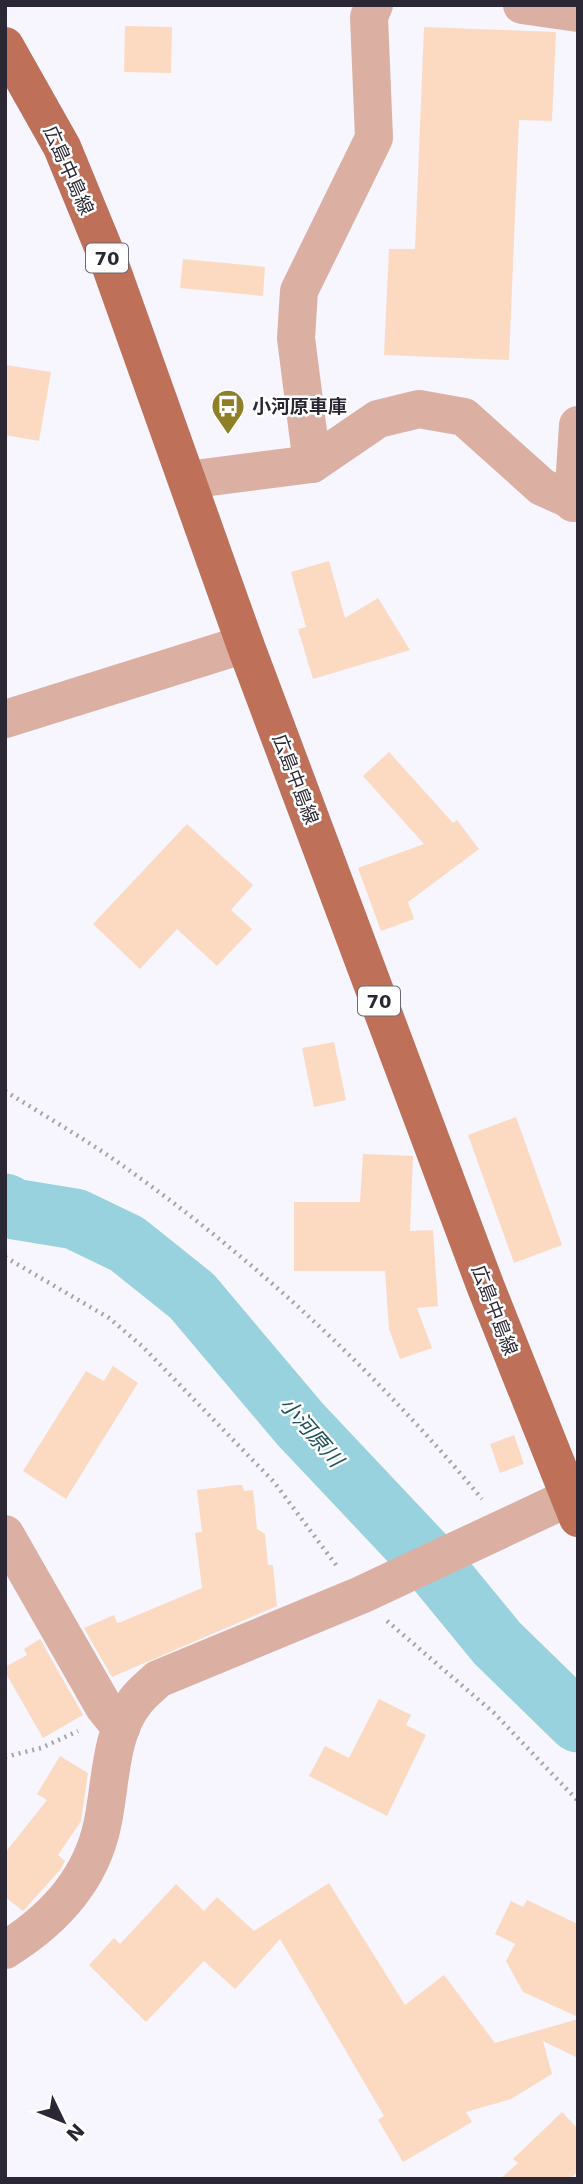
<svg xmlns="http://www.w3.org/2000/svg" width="583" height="2184" font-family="'DejaVu Sans','Noto Sans JP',sans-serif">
	<rect width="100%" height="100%" fill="#f7f5fd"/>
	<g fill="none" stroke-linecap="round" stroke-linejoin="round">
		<path stroke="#97d2de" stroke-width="61" d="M5 1204 14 1209 75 1219 127 1244 192 1296 300 1424 433 1565 497 1643 578 1722"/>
	</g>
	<g fill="#fcdac1">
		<path d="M125 26 172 27 171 73 124 72Z"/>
		<path d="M424 27 556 32 552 121 519 120 509 360 384 355 389 249H415Z"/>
		<path d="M183 259 265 267 263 296 180 288Z"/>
		<path d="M5 365 51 372 39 441 5 435Z"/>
		<path d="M329 561 345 618 378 598 410 650 313 679 298 629 306 627 291 572Z"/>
		<path d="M389 752 453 823 457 820 479 849 408 902 414 919 381 931 358 868 424 844 363 776Z"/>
		<path d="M187 824 253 885 231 910 252 929 217 966 177 929 140 969 93 924Z"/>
		<path d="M334 1042 346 1100 314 1107 302 1048Z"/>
		<path d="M516 1117 562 1245 514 1263 468 1135Z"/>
		<path d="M363 1154 413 1156 410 1231 433 1230 438 1306 417 1308 432 1348 400 1359 389 1329 385 1271H294V1202H360Z"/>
		<path d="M113 1366 138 1383 66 1499 23 1471 86 1371 104 1381Z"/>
		<path d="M514 1435 524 1464 500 1473 490 1444Z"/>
		<path d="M237 1485H242L244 1491 253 1490 257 1529 265 1534 268 1565H273L277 1606 112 1677 84 1628 114 1615 117 1623 121 1622 202 1588 195 1533 202 1532 197 1490Z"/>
		<path d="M40 1639 83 1715 43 1738 5 1672V1667L27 1655 24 1649Z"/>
		<path d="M379 1699 411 1715 406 1725 426 1735 387 1816 309 1776 325 1746 349 1758Z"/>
		<path d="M60 1756 88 1773 81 1821 58 1855 65 1861 60 1870 23 1911 5 1897V1853L47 1800 37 1794Z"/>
		<path d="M329 1883 405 2005 444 1975 495 2043 578 2019V2058L543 2041 552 2074 511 2099 466 2112 472 2122 403 2162 378 2120 384 2116 280 1939 235 1989 204 1961 146 2022 89 1965 114 1938 120 1944 176 1884 204 1911 217 1897 254 1931Z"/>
		<path d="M527 1900 578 1924V2017L523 1992 506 1961 515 1944 495 1934 511 1901 523 1907Z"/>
		<path d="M562 2112 578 2129V2171L570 2179H500L518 2163 513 2159Z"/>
	</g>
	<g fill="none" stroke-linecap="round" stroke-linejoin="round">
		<g stroke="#a6a3ad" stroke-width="4.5" stroke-dasharray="2 5" stroke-linecap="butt">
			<path d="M5 1091C45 1116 87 1140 126 1168 258 1262 378 1374 482 1499"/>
			<path d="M5 1257 109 1318 143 1347 274 1482 336 1565"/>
			<path d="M387 1621 494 1713 578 1801"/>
			<path d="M5 1757 41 1748 78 1731"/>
		</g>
		<g stroke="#dbafa1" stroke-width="38">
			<path d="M522 5 578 13"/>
			<path d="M312 464 296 338 299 291 374 138 369 17 374 5"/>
			<path d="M187 480 312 464 378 419 419 409 464 417 542 487 578 503"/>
			<path d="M573 503 578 425"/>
			<path d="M5 719 245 644"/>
			<path d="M5 1534 104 1707 121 1728"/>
			<path d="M5 1950C52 1921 90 1881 102 1826 111 1787 109 1734 135 1702 141 1693 151 1686 158 1679L361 1595 568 1498"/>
		</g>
		<path stroke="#be7158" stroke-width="38" d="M5 46 62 147 108 259 245 644 485 1285 578 1518"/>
	</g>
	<defs>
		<symbol id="bus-pin" viewBox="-11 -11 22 30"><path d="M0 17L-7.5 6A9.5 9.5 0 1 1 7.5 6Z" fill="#8f8027" stroke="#fff"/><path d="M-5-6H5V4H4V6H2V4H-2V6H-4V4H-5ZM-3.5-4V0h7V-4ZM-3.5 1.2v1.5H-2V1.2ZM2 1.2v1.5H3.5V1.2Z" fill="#fff"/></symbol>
	</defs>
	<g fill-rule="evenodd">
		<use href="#bus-pin" x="209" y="387" width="38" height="52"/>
	</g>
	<g text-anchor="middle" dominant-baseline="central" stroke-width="5" stroke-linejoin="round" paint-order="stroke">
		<g fill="#fff" stroke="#6b6871" stroke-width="2">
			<rect x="86" y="243.5" width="42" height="29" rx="5"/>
			<rect x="358" y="986.5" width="42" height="29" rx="5"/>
		</g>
		<g font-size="18" font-weight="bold" fill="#2b2734">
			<text x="107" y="258">70</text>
			<text x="379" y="1001">70</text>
		</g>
		<g font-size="19" fill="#2b2734" stroke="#fff">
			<text transform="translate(69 170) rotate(66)">広島中島線</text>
			<text transform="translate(296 779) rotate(69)">広島中島線</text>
			<text transform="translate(495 1310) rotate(69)">広島中島線</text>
		</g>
		<g font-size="19" font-weight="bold" fill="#2b2734" stroke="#fff" text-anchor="start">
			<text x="252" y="406">小河原車庫</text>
		</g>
		<g font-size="21" font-style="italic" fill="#1f525b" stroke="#fff">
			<text transform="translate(311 1432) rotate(49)">小河原川</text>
		</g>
	</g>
	<rect width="583" height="2184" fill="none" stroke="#2b2734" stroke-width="14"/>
	<g transform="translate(63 2121) rotate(133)" stroke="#ffffff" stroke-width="5" paint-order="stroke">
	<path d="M0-5L12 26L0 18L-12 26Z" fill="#2b2734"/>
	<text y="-10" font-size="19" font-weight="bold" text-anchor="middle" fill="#2b2734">N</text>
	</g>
</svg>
